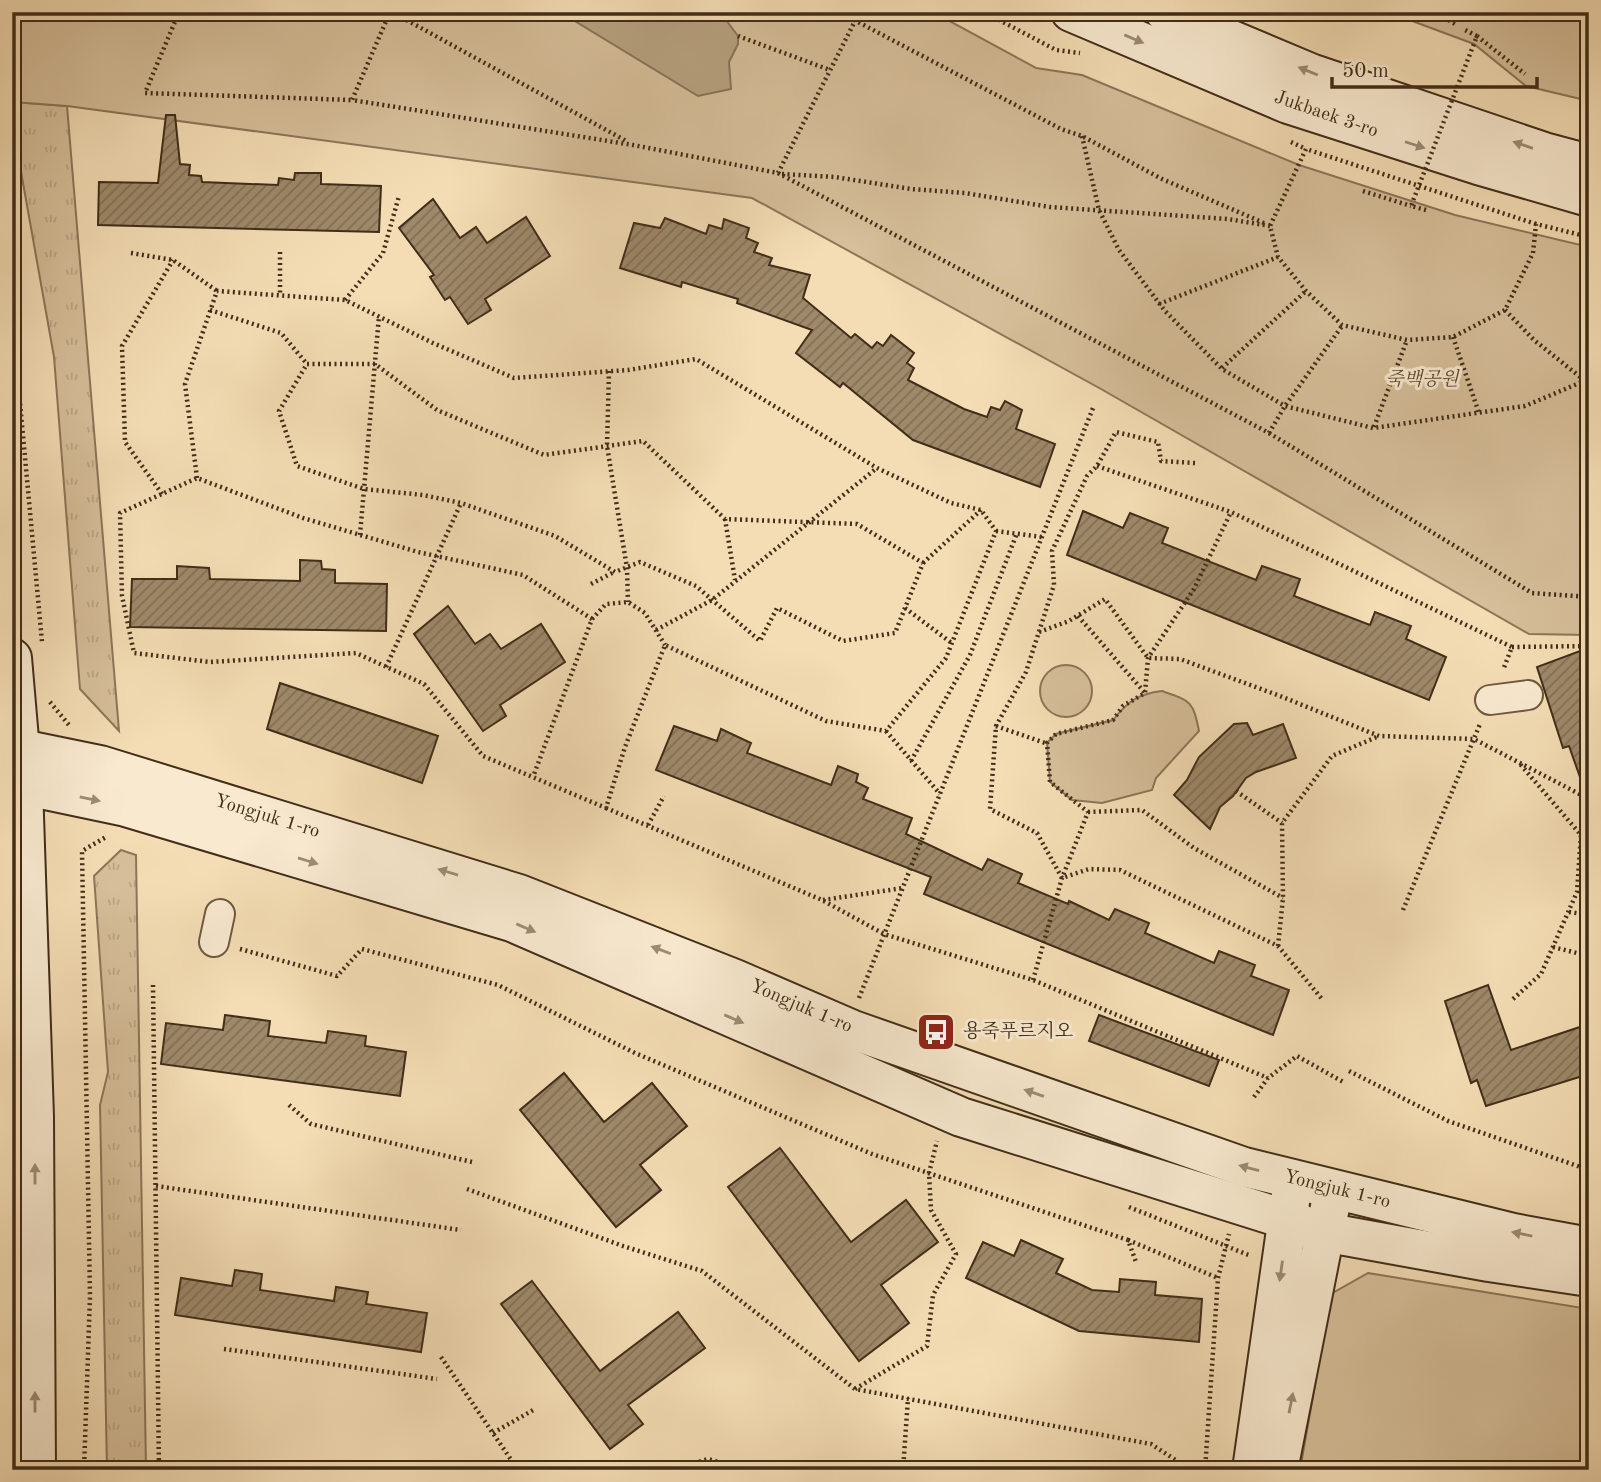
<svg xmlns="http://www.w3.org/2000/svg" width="1601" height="1482" font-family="'Old Standard TT','Noto Serif KR',serif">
	<defs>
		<pattern id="grass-tufts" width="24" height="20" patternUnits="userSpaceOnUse" patternTransform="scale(1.75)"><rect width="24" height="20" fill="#d6bf9a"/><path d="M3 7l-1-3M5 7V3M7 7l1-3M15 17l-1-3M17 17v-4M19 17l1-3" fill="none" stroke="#b9a484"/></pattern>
		<pattern id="building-hatch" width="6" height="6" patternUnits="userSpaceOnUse" patternTransform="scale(1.75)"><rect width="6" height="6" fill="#9e896a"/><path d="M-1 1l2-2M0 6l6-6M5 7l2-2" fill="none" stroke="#827056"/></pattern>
	</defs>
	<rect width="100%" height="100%" fill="#f4ddb5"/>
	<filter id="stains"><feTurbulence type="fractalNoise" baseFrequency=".00286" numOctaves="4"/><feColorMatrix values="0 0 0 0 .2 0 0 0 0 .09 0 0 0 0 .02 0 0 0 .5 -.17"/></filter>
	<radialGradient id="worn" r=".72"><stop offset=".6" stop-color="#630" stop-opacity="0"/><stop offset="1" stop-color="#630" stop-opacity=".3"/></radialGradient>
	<g fill="url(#grass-tufts)" stroke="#8c7659" stroke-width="2">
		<path d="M13 102 67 106 119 731 80 689 54 357 20 166Z"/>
		<path d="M121 850 136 855 146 1470H107L100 1105 108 1072 94 876Z"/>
	</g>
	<g fill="#d6bf9a" stroke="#8c7659" stroke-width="2">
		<path d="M12 12H933L1036 68 1082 75 1299 165 1455 215 1589 247V635L1529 634 1101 389 752 198 67 106 13 102Z"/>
		<path d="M1388 12H1589V101L1526 86 1474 44Z"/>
		<circle cx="1066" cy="691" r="26"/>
		<path d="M1162 691C1191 701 1193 701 1199 731L1156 778 1152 790 1102 803 1072 800 1050 782 1047 743 1056 734 1113 720C1128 701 1138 694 1162 691Z"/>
		<path d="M1368 1273 1589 1309V1470H1300L1331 1294Z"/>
	</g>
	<path fill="#b7a180" stroke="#887356" stroke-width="2" d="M560 12H720L738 36V44L729 62 731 89 698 96Z"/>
	<g fill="url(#building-hatch)" stroke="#412d18" stroke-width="2">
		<path d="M166 115H175L180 164 190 165 189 175 201 176 202 182 278 185 279 178 294 180 295 173H321V184L381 186 379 232 98 225 99 182 158 183Z"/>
		<path d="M433 199 460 238 476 227 487 243 526 217 550 256 485 299 491 310 468 324 450 297 445 300 430 277 434 275 399 228Z"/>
		<path d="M665 218 706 234 709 225 722 229 724 219 749 228 746 238 758 243 754 252 772 258 769 265 810 275 803 298 851 338 855 334 872 348 877 342 883 346 891 335 914 353 907 363 914 368 908 380 964 409 987 417 991 407 1000 410 1005 401 1022 410 1016 429 1055 444 1040 487 913 440 843 383 840 387 796 353 812 330 737 303 738 299 682 282 681 287 620 268 634 223 660 228Z"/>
		<path d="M1083 511 1123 528 1130 513 1168 528 1162 543 1256 580 1262 566 1300 579 1294 596 1370 625 1375 612 1411 626 1406 639 1446 657 1429 700 1067 555Z"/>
		<path d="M300 560 321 561 322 569 335 570V583L387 584 386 631 130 627 132 579H177V566L209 568 210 579 300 581Z"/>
		<path d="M448 606 475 644 490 634 501 649 541 624 565 662 500 705 506 716 483 731 414 634Z"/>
		<path d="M1580 651 1589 676V793L1586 794 1569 746 1563 748 1537 667Z"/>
		<path d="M280 683 438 736 422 783 267 729Z"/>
		<path d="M1247 723 1253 735 1283 724 1296 758 1256 772 1246 778 1233 796 1220 807 1210 829 1174 795 1187 780 1199 757 1234 724Z"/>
		<path d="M674 726 717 741 721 729 751 743 747 753 831 785 838 766 858 774 856 782 868 788 863 799 912 818 906 834 982 870 988 859 1022 874 1018 883 1068 904 1069 901 1109 920 1115 909 1149 923 1145 933 1214 963 1219 951 1255 965 1251 976 1289 990 1273 1035 924 894 931 877 656 770Z"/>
		<path d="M1488 985 1511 1050 1589 1024V1074L1486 1106 1477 1080 1471 1083 1445 1001Z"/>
		<path d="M225 1015 270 1021 268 1036 326 1043 328 1031 366 1036 365 1046 406 1052 400 1096 161 1064 166 1023 223 1030Z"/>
		<path d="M1099 1015 1219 1060 1209 1086 1089 1041Z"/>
		<path d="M564 1073 604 1122 652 1083 687 1126 640 1165 661 1190 616 1227 520 1110Z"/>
		<path d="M780 1148 851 1242 906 1200 938 1242 881 1285 909 1323 859 1361 728 1187Z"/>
		<path d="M1021 1240 1063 1259 1056 1273 1092 1290 1119 1292 1120 1279 1156 1282 1155 1295 1202 1299 1199 1342 1079 1331 966 1278 983 1242 1014 1256Z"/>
		<path d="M235 1270 262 1274 260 1290 334 1301 336 1287 368 1292 366 1304 427 1313 421 1352 175 1315 181 1278 232 1286Z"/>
		<path d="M532 1281 600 1371 678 1312 705 1348 628 1405 643 1424 610 1449 501 1304Z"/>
	</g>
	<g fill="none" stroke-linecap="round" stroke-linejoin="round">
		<defs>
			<path id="lane" d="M12 1446 13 1470"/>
			<g id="street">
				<path d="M1490 700 1528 695"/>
				<path d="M214 942 220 914"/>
			</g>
			<g id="secondary">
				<path d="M1071 12 1288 104 1478 165 1589 197"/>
				<path d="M1165 12 1313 74 1544 152 1589 164"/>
				<path d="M12 658 23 786 34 1117 36 1470"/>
				<path d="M12 747 100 765 519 894 735 979 853 1030 1244 1167 1513 1233 1589 1247"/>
				<path d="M12 783 126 807 512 922 961 1117 1329 1233 1489 1262 1589 1277"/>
				<path d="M1252 1470 1291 1195"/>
				<path d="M1278 1470 1330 1207"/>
			</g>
		</defs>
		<use href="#lane" stroke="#6e593f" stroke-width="18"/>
		<use href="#street" stroke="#6e593f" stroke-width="32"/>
		<use href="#secondary" stroke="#412d18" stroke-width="42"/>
		<g stroke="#412d18" stroke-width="4.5" stroke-dasharray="2 3.5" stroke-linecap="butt">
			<path d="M179 12 145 93 352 100"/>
			<path d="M390 12 352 100 633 145 778 173 855 21"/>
			<path d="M392 12 628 142"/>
			<path d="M839 12 1061 129 1082 136 1162 179 1264 223"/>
			<path d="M984 12 1056 50 1080 53"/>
			<path d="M1434 12 1457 25"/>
			<path d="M738 36 830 70"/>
			<path d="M1477 36 1525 74"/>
			<path d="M1082 136 1099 210 1119 250 1165 311 1222 369 1285 406 1373 428 1525 406 1589 379"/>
			<path d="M1291 142 1306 149"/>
			<path d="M778 173 1269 433 1285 406 1342 326"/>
			<path d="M782 174 835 177 911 189 965 193 1050 207 1228 219 1270 226"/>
			<path d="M1363 191 1411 206"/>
			<path d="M1536 224 1306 149 1270 226 1278 257 1306 291 1342 325 1407 340 1453 337 1505 310 1533 253 1536 224 1589 237"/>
			<path d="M280 252V296"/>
			<path d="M131 253 173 260 217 291"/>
			<path d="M345 300 383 253 399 196"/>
			<path d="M1159 304 1278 257"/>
			<path d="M210 310 281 333 307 364"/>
			<path d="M1505 310 1534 340 1589 384"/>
			<path d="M12 316 42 642"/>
			<path d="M1453 337 1479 413"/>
			<path d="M307 364H375L437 410 544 455 643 441 725 519 857 524 923 563 895 633 843 641 777 608 760 641 696 586 640 562 615 572 555 536 461 503 423 495 364 489 297 466 279 411Z"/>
			<path d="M1222 368 1306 291"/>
			<path d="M609 371 607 446 627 568 628 602"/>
			<path d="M1374 427 1407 340"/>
			<path d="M1269 433 1532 593 1589 597"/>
			<path d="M1195 463 1161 461 1158 442 1116 432 1097 466 1087 476 1052 551 1054 585 1026 672 996 726 990 809 1037 833 1062 878 1089 869 1120 870 1278 946 1322 999"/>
			<path d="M1097 466 1231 512 1512 647 1503 670"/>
			<path d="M197 478 185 384 217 291 345 300 433 343 514 378 628 370 696 359 877 468 951 503 981 510 996 531 946 658 886 731 826 721 665 645 625 747 606 808 483 756 424 684 356 653 210 662 134 653 122 596 120 513 197 478 303 518 418 552 523 575 592 619 533 777"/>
			<path d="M162 494 125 442 122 346 173 260"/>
			<path d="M725 519 735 580"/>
			<path d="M996 531 1042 537"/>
			<path d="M360 535 379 316"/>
			<path d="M923 563 981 510"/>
			<path d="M591 584 614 572"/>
			<path d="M905 608 953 644"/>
			<path d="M1078 616 1145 693"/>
			<path d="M592 619 606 604 628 602 645 613 665 645"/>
			<path d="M656 630 712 600 877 468"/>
			<path d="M1039 632 1069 621 1105 599 1148 658 1180 659 1280 696 1379 736 1474 739 1589 799"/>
			<path d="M1512 647 1589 646"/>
			<path d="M386 667 461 503"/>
			<path d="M50 702 69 725"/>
			<path d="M996 726 1048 744"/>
			<path d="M886 731 940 794"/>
			<path d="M911 761 970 655 1017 533"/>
			<path d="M1236 791 1282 823"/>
			<path d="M606 808 822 900 884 934 1033 980 1268 1078"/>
			<path d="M1088 812 1142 810 1194 848 1283 898"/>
			<path d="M648 825 664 796"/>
			<path d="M823 900 903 888"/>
			<path d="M1403 910 1480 724"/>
			<path d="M1569 912 1589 915"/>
			<path d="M1278 946 1283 898 1282 823 1332 756 1379 736"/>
			<path d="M1553 947 1589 956"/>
			<path d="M240 949 337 976 362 949 498 985 635 1053 872 1154 1128 1240 1136 1262"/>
			<path d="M1033 980 1062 878 1088 812 1050 782 1047 743 1056 734 1113 720 1123 706 1145 693 1148 658 1194 589 1231 512"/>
			<path d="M153 985 159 1470"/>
			<path d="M859 998 1093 408"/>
			<path d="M1513 999 1541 974 1577 892 1581 835 1520 764"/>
			<path d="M1349 1071 1448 1121 1589 1170"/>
			<path d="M1254 1097 1268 1078 1297 1056 1345 1083"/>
			<path d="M289 1105 311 1124 472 1162"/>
			<path d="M156 1186 461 1230"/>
			<path d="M467 1189 623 1246 702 1271 855 1389 1151 1444 1191 1470"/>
			<path d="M1129 1207 1251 1256"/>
			<path d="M1128 1240 1218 1278"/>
			<path d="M224 1349 437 1379"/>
			<path d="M441 1357 516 1467 524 1470"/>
			<path d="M855 1389 927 1346 933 1295 956 1254 931 1210 929 1173 937 1141"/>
			<path d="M493 1433 535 1409"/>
			<path d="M84 1470 90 1296 82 851 106 837"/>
			<path d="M673 1470 708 1459 746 1470"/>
			<path d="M903 1470 908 1398"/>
			<path d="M1205 1470 1218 1278 1229 1234"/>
		</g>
		<use href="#lane" stroke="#f8e9cf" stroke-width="14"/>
		<use href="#street" stroke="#f8e9cf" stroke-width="28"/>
		<use href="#secondary" stroke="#f8e9cf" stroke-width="38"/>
		<path stroke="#412d18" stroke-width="4.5" stroke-dasharray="2 3.5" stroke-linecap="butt" d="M1426 210 1411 206 1477 36 1465 30"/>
	</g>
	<defs><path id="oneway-solid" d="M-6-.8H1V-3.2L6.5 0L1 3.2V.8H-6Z" transform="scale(1.75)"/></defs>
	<g fill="#9c8b74">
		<use href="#oneway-solid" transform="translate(1134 39) rotate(23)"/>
		<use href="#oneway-solid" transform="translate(1308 71) rotate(-158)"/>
		<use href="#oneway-solid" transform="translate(1415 145) rotate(18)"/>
		<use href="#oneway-solid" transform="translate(1523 145) rotate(-161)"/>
		<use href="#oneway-solid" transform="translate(90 799) rotate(12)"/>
		<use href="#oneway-solid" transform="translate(308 861) rotate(17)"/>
		<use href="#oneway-solid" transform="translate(448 872) rotate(-163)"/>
		<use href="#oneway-solid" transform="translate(526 928) rotate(23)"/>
		<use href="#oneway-solid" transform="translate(661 950) rotate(-159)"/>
		<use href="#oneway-solid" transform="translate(734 1019) rotate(23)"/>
		<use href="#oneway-solid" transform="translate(1034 1093) rotate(-161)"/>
		<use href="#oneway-solid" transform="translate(1249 1168) rotate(-165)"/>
		<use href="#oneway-solid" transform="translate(35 1174) rotate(-90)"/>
		<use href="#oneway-solid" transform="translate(1522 1234) rotate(-169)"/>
		<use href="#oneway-solid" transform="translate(1281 1271) rotate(98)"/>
		<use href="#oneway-solid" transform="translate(35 1402) rotate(-90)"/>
		<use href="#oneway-solid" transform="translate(1291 1403) rotate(-79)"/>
	</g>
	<defs>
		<symbol id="bus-square" viewBox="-11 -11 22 22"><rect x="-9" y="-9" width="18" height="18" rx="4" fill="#8f2418" stroke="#f8e9cf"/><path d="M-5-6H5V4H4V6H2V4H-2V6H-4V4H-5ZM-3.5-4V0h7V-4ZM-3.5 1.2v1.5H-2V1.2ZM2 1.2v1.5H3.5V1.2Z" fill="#fff"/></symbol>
	</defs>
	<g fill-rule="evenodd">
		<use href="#bus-square" x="914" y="1010" width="44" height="44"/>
	</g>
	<g text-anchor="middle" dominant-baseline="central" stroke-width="6" stroke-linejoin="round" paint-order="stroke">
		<g font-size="19" fill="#412d18" stroke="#f8e9cf">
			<text transform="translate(1326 115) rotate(19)">Jukbaek 3-ro</text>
			<text transform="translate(267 817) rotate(17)">Yongjuk 1-ro</text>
			<text transform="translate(801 1007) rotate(23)">Yongjuk 1-ro</text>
			<text transform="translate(1337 1190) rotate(14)">Yongjuk 1-ro</text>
		</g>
		<g font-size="19" font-style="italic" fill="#5f4a32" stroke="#f8e9cf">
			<text x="1422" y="380">죽백공원</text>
		</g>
		<g font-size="19" fill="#412d18" stroke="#f8e9cf" text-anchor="start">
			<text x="963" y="1032">용죽푸르지오</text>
		</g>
	</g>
	<rect width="1601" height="1482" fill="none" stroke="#f4ddb5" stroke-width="42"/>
	<rect x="14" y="14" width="1573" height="1454" fill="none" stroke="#412d18" stroke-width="3.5"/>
	<rect x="21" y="21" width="1559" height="1440" fill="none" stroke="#412d18" stroke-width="2"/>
	<path d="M1332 77v10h205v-10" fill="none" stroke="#412d18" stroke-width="3.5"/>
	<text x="1342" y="77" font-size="21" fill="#412d18" stroke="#f8e9cf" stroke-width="5" paint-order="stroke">50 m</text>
	<rect width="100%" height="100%" filter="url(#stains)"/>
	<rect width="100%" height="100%" fill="url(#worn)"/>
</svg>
